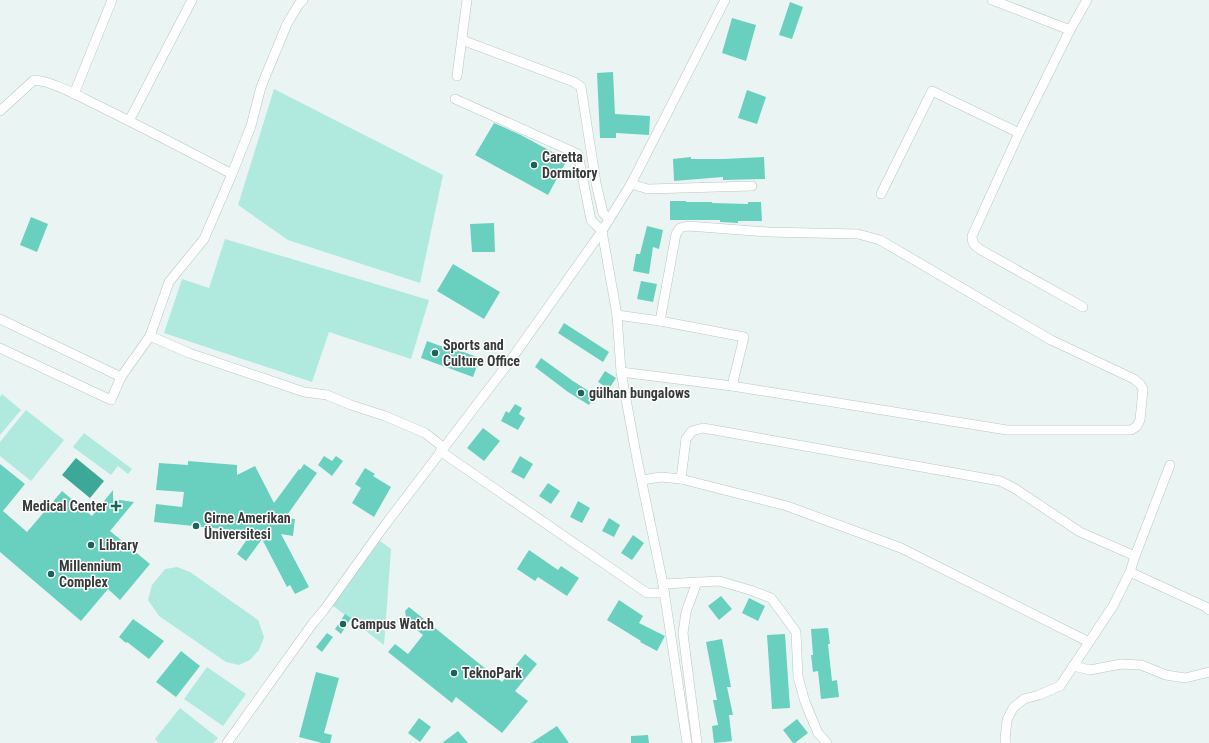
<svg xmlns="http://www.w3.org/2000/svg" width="1209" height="743" font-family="'Roboto Condensed',sans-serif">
	<rect width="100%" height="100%" fill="#eaf5f3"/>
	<g fill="#b0e9de">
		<path d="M274 89 443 175 420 283 288 240 238 205Z"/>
		<path d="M225 239 429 300 411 359 329 332 312 382 164 333 182 279 209 288Z"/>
		<path d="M2 394 21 410 0 435V397Z"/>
		<path d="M26 410 64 440 31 481 0 456V442Z"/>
		<path d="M84 433 132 469 128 474 118 466 111 475 73 447Z"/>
		<path d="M380 541 391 549 384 645 332 605Z"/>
		<path d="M177 567 190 572 258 620 264 637 259 650 250 660 239 665 226 662 159 616 148 600 152 585 165 569Z"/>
		<path d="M207 667 246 694 223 726 184 699Z"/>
		<path d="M180 708 218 738 213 743H159L155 739Z"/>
	</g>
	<path fill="#3da898" d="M76 458 104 481 90 498 62 475Z"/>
	<g fill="#69d0bf">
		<path d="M790 2 803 7 792 39 779 35Z"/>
		<path d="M732 18 756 25 746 61 722 53Z"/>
		<path d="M613 72 615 114 650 116 649 135 616 133V138H600L597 73Z"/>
		<path d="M747 90 766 97 757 124 738 118Z"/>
		<path d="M494 123 521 135 567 160 548 195 475 155Z"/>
		<path d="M691 157V159H723L764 157 765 179 723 180V177L674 181 673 159Z"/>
		<path d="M670 201H686V202H712V203L748 204V202H761L762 221H738V223L720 222V220H670Z"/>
		<path d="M31 217 48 224 37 252 20 245Z"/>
		<path d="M494 223 495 252H472L470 224Z"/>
		<path d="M647 226 663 230 659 249 653 247 649 274 633 271 636 254H640Z"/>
		<path d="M453 264 500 292 484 319 437 291Z"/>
		<path d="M641 281 657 284 653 302 637 299Z"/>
		<path d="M564 323 609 352 603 362 558 333Z"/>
		<path d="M427 341 457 352 458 350 480 358 473 377 421 358Z"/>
		<path d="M541 358 573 381 595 395 589 405 568 392 535 367Z"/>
		<path d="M605 371 616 378 609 389 598 382Z"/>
		<path d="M515 404 522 408 519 414 525 418 518 430 501 421 506 411 509 413Z"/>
		<path d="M483 428 500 441 484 461 467 448Z"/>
		<path d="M324 456 332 461 336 456 343 461 332 476 318 465Z"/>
		<path d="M520 456 533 464 524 479 511 472Z"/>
		<path d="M188 461 237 465V475L255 466 274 503 299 469 300 470 304 464 317 473 285 518 295 519 293 536 281 534 309 587 295 594 290 585 287 587 262 539 246 561 237 554 252 532 154 522 156 504 182 507 184 492 156 490 159 463 188 465Z"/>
		<path d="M0 464 25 484 3 511 27 532 62 491 92 516 113 490V499L134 502 110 531 150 564 120 600 108 589 81 621 0 552Z"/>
		<path d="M365 468 375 474 373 476 391 487 374 517 352 503 361 488 355 484Z"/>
		<path d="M548 483 560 491 551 504 539 496Z"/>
		<path d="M578 501 590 508 582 523 570 517Z"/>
		<path d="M609 518 620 525 614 537 602 531Z"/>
		<path d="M633 535 644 543 632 560 621 553Z"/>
		<path d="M529 550 558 570 561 566 579 578 567 596 538 577 535 581 517 569Z"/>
		<path d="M721 596 732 609 719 620 708 606Z"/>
		<path d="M749 598 765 606 758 621 742 613Z"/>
		<path d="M619 600 643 616 639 623 665 636 657 651 640 642 641 641 607 620Z"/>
		<path d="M409 607 502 682 525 654 537 664 515 691 528 701 502 733 456 697 452 703 388 652 395 644 408 654 423 635 407 622 405 611Z"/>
		<path d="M345 614 351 618 341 634 335 629Z"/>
		<path d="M133 619 164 641 149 659 127 642 126 643 119 637Z"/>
		<path d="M828 628 830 644H828L832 681 837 680 839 697 821 699 818 671 813 672 811 655H813L811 629Z"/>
		<path d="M327 633 333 637 322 652 316 647Z"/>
		<path d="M785 634 790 708 772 709 767 635Z"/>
		<path d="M722 639 731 687H727L733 715H729L732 741 714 743 712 726 718 725 713 700H717L706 642Z"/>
		<path d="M181 651 200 666 176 697 156 682Z"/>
		<path d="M316 672 339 678 324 733 332 735 330 743H322L299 737Z"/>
		<path d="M419 718 431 727 420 742 408 733Z"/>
		<path d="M797 719 808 733 795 743H793L783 730Z"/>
		<path d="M557 726 569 743H531Z"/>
		<path d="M458 731 468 743H442Z"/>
		<path d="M648 735 649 743H631V736Z"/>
	</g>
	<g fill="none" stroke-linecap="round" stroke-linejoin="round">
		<defs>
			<g id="minor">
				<path d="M992 0 1070 30"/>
				<path d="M462 40 574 82 581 87 596 183 603 213 609 219"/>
				<path d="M457 76 467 0"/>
				<path d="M74 94 112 0"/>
				<path d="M455 99 578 154 591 220 602 231 617 315 621 372 637 459 663 584 687 743"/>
				<path d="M0 111 34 80C51 81 77 95 93 103 140 126 186 150 232 174"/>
				<path d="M129 121 192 0"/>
				<path d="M631 184 648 189 752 186"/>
				<path d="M881 194 932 91 1019 133"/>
				<path d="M1083 307 981 250C975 246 972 244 972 236L1019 133 1070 30 1087 0"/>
				<path d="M617 315 660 321 744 337 732 386"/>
				<path d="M0 319 121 377"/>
				<path d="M150 336 189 353 304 392 327 395 351 405 385 416 425 433 443 447"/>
				<path d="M0 348 111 400 121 377 150 336 169 282 204 239 232 174 251 126 261 87 287 24 299 4 303 0"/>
				<path d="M621 372 732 386 1007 430H1131L1137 426 1140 420 1143 389 1140 384 1134 379 1051 340 880 240 858 234 768 232 688 226 680 228 676 234 660 321"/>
				<path d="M440 451 647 593H665"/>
				<path d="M681 479 686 439 692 431 703 428 1000 481 1014 488 1080 532 1135 556 1170 465"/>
				<path d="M642 480 661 477 681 479 787 506 901 548 1089 642"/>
				<path d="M1130 572 1206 607 1209 610"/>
				<path d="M697 582 686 612 683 633 697 743"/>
				<path d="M663 584 719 581 750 590 771 598 783 614 796 632 798 677 805 702 818 733 827 743"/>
				<path d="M1073 666 1090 670 1121 664 1141 665 1166 675 1185 678 1209 672"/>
				<path d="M227 743 313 623 324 610 385 525 510 361 602 231 631 184 725 0"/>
				<path d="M1006 743 1005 740 1007 720 1013 708 1024 699 1039 695 1060 686 1113 606 1130 572 1135 556"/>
			</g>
		</defs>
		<use href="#minor" stroke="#bbc6c3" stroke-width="10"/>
		<use href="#minor" stroke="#fff" stroke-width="9"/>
	</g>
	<g fill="#1b6459" stroke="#fff" stroke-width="1.5">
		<circle cx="534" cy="165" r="4"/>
		<circle cx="435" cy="353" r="4"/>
		<circle cx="581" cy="393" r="4"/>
		<path d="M114 500h4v4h4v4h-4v4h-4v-4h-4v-4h4z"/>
		<circle cx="196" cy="526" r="4"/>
		<circle cx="91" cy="545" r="4"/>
		<circle cx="51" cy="574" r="4"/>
		<circle cx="343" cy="624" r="4"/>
		<circle cx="454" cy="673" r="4"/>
	</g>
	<g text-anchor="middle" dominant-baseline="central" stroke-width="3" stroke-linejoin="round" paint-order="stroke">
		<g font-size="14" font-weight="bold" fill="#373b3a" stroke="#fff" text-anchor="start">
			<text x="542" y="157">Caretta<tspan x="542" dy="16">Dormitory</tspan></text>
			<text x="443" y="345">Sports and<tspan x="443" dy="16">Culture Office</tspan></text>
			<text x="589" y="393">gülhan bungalows</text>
			<text x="107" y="506" text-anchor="end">Medical Center</text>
			<text x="204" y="518">Girne Amerikan<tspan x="204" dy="16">Üniversitesi</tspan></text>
			<text x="99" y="545">Library</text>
			<text x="59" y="566">Millennium<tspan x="59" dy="16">Complex</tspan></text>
			<text x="351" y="624">Campus Watch</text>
			<text x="462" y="673">TeknoPark</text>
		</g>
	</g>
</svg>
